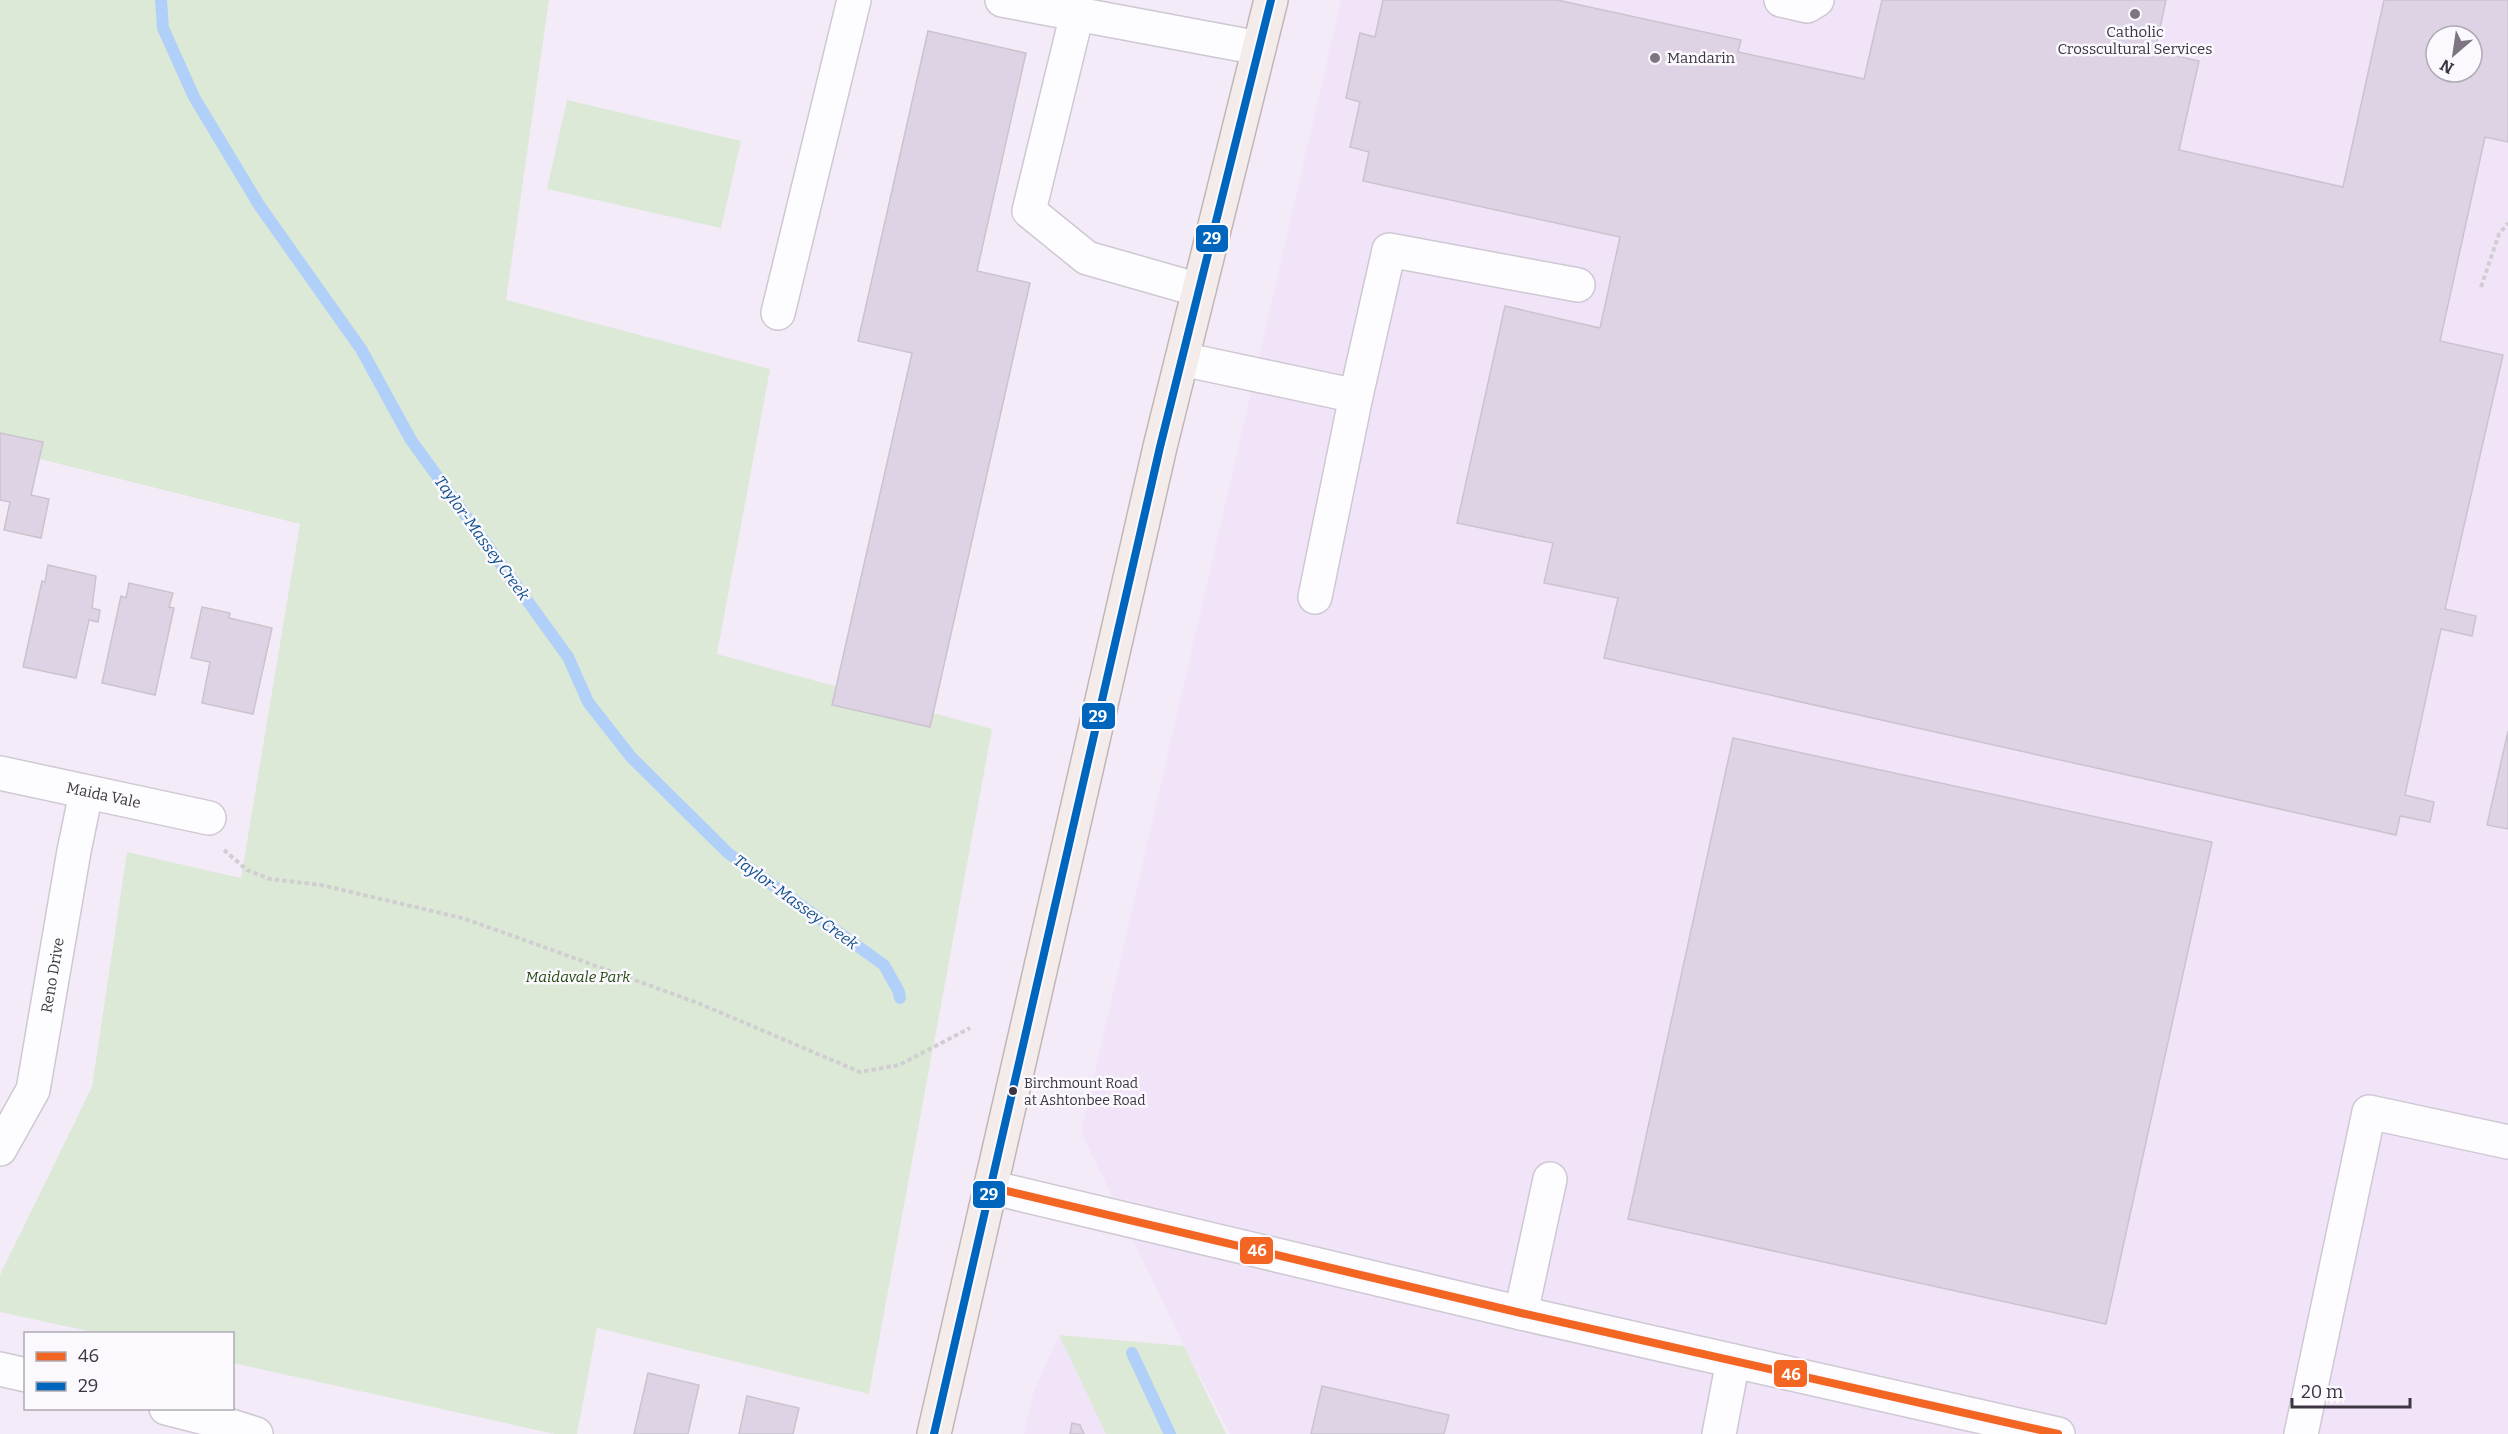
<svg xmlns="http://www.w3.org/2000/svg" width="2508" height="1434" font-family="Bitter,serif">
	<rect width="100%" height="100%" fill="#f3ecf8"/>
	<g fill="#f1e4f9" fill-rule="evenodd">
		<path d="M1341 0H2508V1434H1230L1184 1346 1081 1132ZM2436 36H2472V72H2436Z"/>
		<path d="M1059 1335 1106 1434H1024L1033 1393Z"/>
	</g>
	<g fill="#dbe9d6">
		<path d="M0 0H549L506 300 770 369 717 654 992 729 869 1394 597 1328 577 1434H555L233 1363 232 1334 97 1333 0 1312V1275L92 1087 127 852 241 878 300 524 0 449Z"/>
		<path d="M567 100 741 141 721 228 547 189Z"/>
		<path d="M1059 1335 1184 1346 1226 1434H1106Z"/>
	</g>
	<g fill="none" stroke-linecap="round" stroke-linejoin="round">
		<g stroke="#b1d0f9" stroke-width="12">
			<path d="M161 0 163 28 194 97 259 205 361 349 411 440 568 657 588 702 631 757 728 853 884 965 899 992 900 998"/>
			<path d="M1132 1353 1170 1434"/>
		</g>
	</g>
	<g fill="#ded3e4" stroke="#cac3ce" stroke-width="1.5" fill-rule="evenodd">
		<path d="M1383 0H1557L1741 40 1738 52 1864 79 1882 0H2166L2155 51 2199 61 2179 150 2343 187 2384 0H2508V142L2485 137 2440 341 2503 355 2445 609 2476 616 2472 636 2441 629 2405 795 2434 802 2430 822 2400 816 2396 835 1604 658 1618 598 1544 583 1553 543 1457 523 1505 306 1600 328 1620 237 1363 181 1369 152 1350 147 1360 102 1346 98 1360 33 1375 37ZM2436 36H2472V72H2436Z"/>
		<path d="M928 31 1026 53 977 271 1030 283 930 727 832 705 912 353 858 341Z"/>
		<path d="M0 433 43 442 31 495 49 499 41 538 4 530 10 502 0 500Z"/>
		<path d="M48 565 96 576 92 608 100 610 98 622 89 620 76 678 23 667 42 581 45 582Z"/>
		<path d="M129 583 173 593 169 607 174 608 155 695 102 683 121 596 126 598Z"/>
		<path d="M202 607 230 613 229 618 272 628 253 714 202 703 210 662 191 658Z"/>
		<path d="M2508 731V829L2487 825Z"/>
		<path d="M1733 738 2212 842 2106 1324 1628 1219Z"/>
		<path d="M648 1373 699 1385 688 1434H634Z"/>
		<path d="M1322 1386 1449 1415 1444 1434H1311Z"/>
		<path d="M747 1396 799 1408 793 1434H739Z"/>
		<path d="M1072 1423 1080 1425 1084 1434H1070Z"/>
	</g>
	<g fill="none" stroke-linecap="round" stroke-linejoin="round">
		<defs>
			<g id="minor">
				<path d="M1002 0 1259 48"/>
				<path d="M1781 0 1807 6 1817 0"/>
				<path d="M1077 14 1029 211 1087 258 1199 290"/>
				<path d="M778 313 854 0"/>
				<path d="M1182 359 1356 396 1315 597"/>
				<path d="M1356 396 1389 250 1578 285"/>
				<path id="s1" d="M0 773 209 818"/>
				<path id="s2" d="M0 1149 33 1090 74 851 86 793"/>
				<path d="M990 1187 1521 1313 2058 1434"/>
				<path d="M1521 1313 1550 1179"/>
				<path d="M0 1369 26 1375"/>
				<path d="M166 1408 209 1419 256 1434"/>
				<path d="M1719 1434 1733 1361"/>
				<path d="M2301 1434 2369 1112 2508 1142"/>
			</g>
			<path id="major" d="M934 1434 1160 447 1271 0"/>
		</defs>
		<use href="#minor" stroke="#cec8d3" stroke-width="36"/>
		<use href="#major" stroke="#c3b5b5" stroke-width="36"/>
		<g stroke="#d1ced2" stroke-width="4" stroke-dasharray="4.5 3" stroke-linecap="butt">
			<path d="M2481 287 2499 234 2508 223"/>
			<path d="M224 850 247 870 270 879 321 885 462 918 527 941 698 1003 860 1072 899 1065 970 1028"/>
		</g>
		<use href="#minor" stroke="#fdfcfe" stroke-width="33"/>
		<use href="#major" stroke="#f4ecea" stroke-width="33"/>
		<defs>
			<path id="bus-1" d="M990 1187 1521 1313 2058 1434"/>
			<path id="bus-2" d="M934 1434 1160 447 1271 0"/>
		</defs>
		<use href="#bus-1" stroke="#fbf8fe" stroke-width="12"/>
		<use href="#bus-2" stroke="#fbf8fe" stroke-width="12"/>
		<use href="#bus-1" stroke="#f26522" stroke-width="8"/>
		<use href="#bus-2" stroke="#0065bd" stroke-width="8"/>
	</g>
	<g fill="#7d7682" stroke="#fbf8fe" stroke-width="2">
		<circle cx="2135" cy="14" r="6"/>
		<circle cx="1655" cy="58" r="6"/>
	</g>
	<circle fill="#3d3642" stroke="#fbf8fe" stroke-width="2" cx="1013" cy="1091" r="5"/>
	<g text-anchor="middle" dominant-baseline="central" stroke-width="5" stroke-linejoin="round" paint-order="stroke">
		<g font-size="14" fill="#3d3642" stroke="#fbf8fe" text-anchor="start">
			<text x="1024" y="1083">Birchmount Road<tspan x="1024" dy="17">at Ashtonbee Road</tspan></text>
		</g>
		<g font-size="15" fill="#3d3642" stroke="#fbf8fe">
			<text x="2135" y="32">Catholic<tspan x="2135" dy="17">Crosscultural Services</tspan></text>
			<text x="1667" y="58" text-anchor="start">Mandarin</text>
		</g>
		<g font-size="15" fill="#3d3642" stroke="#fbf8fe">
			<text stroke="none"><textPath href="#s1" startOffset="106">Maida Vale</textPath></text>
			<text stroke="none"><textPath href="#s2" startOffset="184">Reno Drive</textPath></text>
		</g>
		<g font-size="15" font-style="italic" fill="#264c13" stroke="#fbf8fe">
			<text x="578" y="977">Maidavale Park</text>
		</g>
		<g font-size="16" font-style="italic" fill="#0d508f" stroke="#fbf8fe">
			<text transform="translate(482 538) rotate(54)">Taylor-Massey Creek</text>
			<text transform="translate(796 902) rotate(36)">Taylor-Massey Creek</text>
		</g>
	</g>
	<g stroke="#fbf8fe" stroke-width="2">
		<rect x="1195" y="224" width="34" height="29" rx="6" fill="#0065bd"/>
		<rect x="1081" y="702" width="35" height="28" rx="6" fill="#0065bd"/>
		<rect x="972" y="1180" width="34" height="29" rx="6" fill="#0065bd"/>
		<rect x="1239" y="1236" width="35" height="29" rx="6" fill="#f26522"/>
		<rect x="1773" y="1359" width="35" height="29" rx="6" fill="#f26522"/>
	</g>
	<g font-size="16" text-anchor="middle" font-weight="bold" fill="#fff">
		<text x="1212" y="244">29</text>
		<text x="1098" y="722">29</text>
		<text x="989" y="1200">29</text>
		<text x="1257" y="1256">46</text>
		<text x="1791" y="1380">46</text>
	</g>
	<rect x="24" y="1332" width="210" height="78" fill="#fbf8fe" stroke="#afaab3" stroke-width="1.5"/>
	<rect x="36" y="1352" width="30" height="9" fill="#f26522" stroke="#afaab3" stroke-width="1.5"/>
	<text x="78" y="1362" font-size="18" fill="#3d3642">46</text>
	<rect x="36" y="1382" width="30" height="9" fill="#0065bd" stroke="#afaab3" stroke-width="1.5"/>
	<text x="78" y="1392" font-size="18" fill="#3d3642">29</text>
	<g transform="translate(2454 54) rotate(209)"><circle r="28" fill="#fbf8fe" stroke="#afaab3" stroke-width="1.5"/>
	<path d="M0-4.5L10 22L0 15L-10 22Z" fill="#7d7682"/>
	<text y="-9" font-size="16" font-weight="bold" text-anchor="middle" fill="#3d3642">N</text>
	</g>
	<path d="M2292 1398v9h118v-9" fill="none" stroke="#3d3642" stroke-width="3"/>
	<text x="2301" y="1398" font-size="18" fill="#3d3642" stroke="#fbf8fe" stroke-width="4.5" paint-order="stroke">20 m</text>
</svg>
